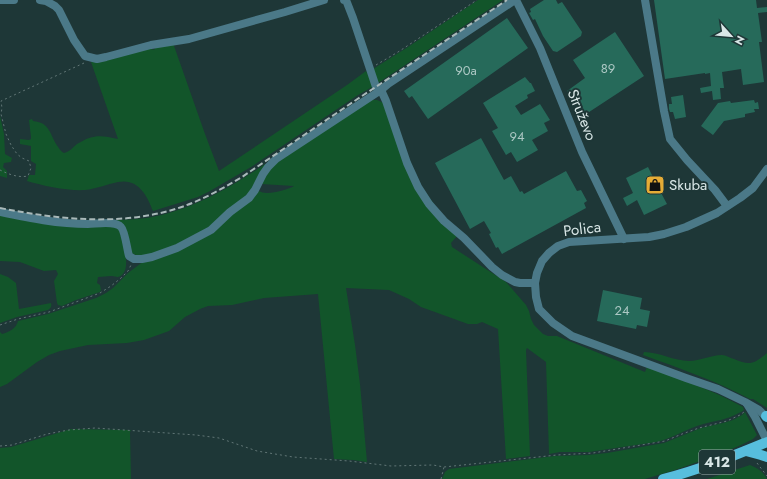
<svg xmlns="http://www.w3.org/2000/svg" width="767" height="479" font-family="Jost,sans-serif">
	<rect width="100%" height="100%" fill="#1e3737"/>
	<g fill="#12552a">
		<path d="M478 0H503L378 83 373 69 408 47Z"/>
		<path d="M173 43 205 134 219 171 347 85 366 71 374 86 358 95 251 167 210 191 198 197 153 211C147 195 138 178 118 182 107 184 96 189 85 190 67 191 44 186 27 181L29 175H35L36 164 31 161V146L20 144V139L29 140 31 139V137L29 120 32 119 33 121C49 123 49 131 56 144 59 148 60 151 64 153 71 151 72 148 77 144 93 134 101 135 118 139L91 62 107 59 151 47 153 50 155 49V46Z"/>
		<path d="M370 100H377L384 103 406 165 457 236 451 243 452 247 506 282 526 305 529 311 531 319 534 325 543 334 548 336H557L645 372 647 367C679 379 713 390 743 407L744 410C727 421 715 420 697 426 683 431 670 439 656 442L589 452H560L549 454 546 362 527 348 526 350 530 456 506 459 498 329 482 322 477 324H468L421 307 409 299 389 290 346 288 355 345 360 384 367 462 353 460 334 459 318 294 264 298 232 305 208 306 200 309 185 317 169 331 144 340 127 343 88 345 60 351 49 355 37 362 7 384 0 387V332L2 334C9 332 16 329 18 321L48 314 96 298 106 293 113 288 128 273 144 261 176 250 259 191C266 196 287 190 294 186L261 184 269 168Z"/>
		<path d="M0 116 4 134 5 154 12 158 11 162 4 163 3 167 7 171V178L0 176Z"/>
		<path d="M265 164 266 165 253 189 217 222 193 238 150 255H136L131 253 116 220C126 220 137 219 147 218 190 211 230 188 265 164Z"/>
		<path d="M0 215 105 224 119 229C122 239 134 273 118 277 117 277 112 276 111 276 107 276 103 277 98 277L97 283 100 285 101 290 100 292 76 300 62 306 58 305 57 303 54 281 58 274 56 270 44 271 20 262 0 261Z"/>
		<path d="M0 274 8 277 16 283 19 309 51 303C52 306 51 308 48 310L17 317 0 323Z"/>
		<path d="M644 352C659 352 674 361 689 361 700 361 711 355 722 355 726 355 730 358 734 359 750 366 754 364 767 353V408L753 399H750C716 381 679 368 643 355Z"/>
		<path d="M745 412 757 435 753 439 741 445 720 454 675 470 645 479H442L445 472 449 469 555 456 588 455 607 453 664 443 701 428 723 423 733 420 742 415Z"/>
		<path d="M71 429 131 430 130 432 131 479H0V448L11 447Z"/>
		<path d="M750 465C757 468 764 472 767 479H707Z"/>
	</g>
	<g fill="#266a5a">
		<path d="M544 0H556L558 4 562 2 582 32 581 36 557 52 553 51 543 36 535 19 533 20 529 13 531 12 530 9Z"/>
		<path d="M654 0H756L757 8 767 7V12L758 13 762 42H759L764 82 743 85 741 69 722 72 724 88H720L721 99 713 100 712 91 701 93 700 88 711 86 710 73 705 74V73L665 79Z"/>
		<path d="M507 18 528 48 428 119 412 96 409 98 404 91Z"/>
		<path d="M615 32 644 76 583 116 567 91 585 78 573 60Z"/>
		<path d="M525 77 530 83H531L535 91 527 95 528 98 515 106 521 115 540 104 550 120 544 123 548 131 532 140 538 150 517 162 511 152 506 155 492 131 498 128 483 103Z"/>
		<path d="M683 95 686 117 675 119 673 112H670L669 109V104H672L671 97Z"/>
		<path d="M754 100 755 103 758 102 759 109H754L755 112 745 114V117L724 121 713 135 701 126 718 103 730 101 731 103Z"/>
		<path d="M481 138 504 180 511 176 520 192 522 191 524 194 566 171 577 191 581 190 587 201 584 203 586 208 502 254 498 247 496 248 489 234 491 233 484 221 470 229 435 163Z"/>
		<path d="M648 167 656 183 659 181 663 190 660 191 667 204 644 215 637 200 627 206 623 198 633 193 626 178Z"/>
		<path d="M603 290 642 298 640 309 650 311 647 327 637 325 636 329 597 321Z"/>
	</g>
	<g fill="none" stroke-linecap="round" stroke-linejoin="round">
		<g stroke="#617676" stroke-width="1" stroke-dasharray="2 3" stroke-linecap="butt">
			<path d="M376 65 398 52 477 0"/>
			<path d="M0 170C8 174 18 178 28 176L31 168 29 161 22 158 17 154 11 145 6 134 1 114 2 108 1 101 84 63"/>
			<path d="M0 325 18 319 49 312 100 293 111 286 121 278 128 271 131 265"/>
			<path d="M0 446 12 445 47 434 69 430 95 428 196 435 219 438 257 451 293 457 349 461 391 466 433 465 444 467 557 455 593 453 665 441 682 434 699 428 727 421 740 415 744 412"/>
			<path d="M757 463 767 476"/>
			<path d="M441 479 444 467"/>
		</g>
		<g stroke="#4b7988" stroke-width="8">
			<path d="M0 0H14"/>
			<path d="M40 0 46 1 55 6 59 10 74 40 85 56 97 59 106 57 151 45 189 39 285 12 324 0"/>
			<path d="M344 0H346L353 18 376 87 381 90 386 101 407 163 418 187 429 204 444 221 464 238 492 267 502 275 515 282 520 283H535"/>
			<path d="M516 0 540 48 582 152 624 239"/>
			<path d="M645 0 664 111 670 139 687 160 715 190 727 206"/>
			<path d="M767 169 753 188 740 198 717 213 686 227 664 234 649 237 569 242 558 246 549 253 542 261 537 273 535 283 536 297 539 309 553 323 572 336 686 378 718 389 745 402 759 410 767 418"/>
			<path d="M0 212C29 218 58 224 88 224 96 224 115 220 121 227 125 231 127 249 129 256L134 259H142L152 257 177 248 211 230 230 212 249 198 255 190 263 174 268 167 276 159 381 90 388 84 515 0"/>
			<path d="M747 404 755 417 767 441"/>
		</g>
		<g stroke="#57bedd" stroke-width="10">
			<path d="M766 416 767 417"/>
			<path d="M746 451 761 455 767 457"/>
			<path d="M663 479C699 470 733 456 767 442"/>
		</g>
		<path stroke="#a9b9b9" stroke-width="2" stroke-dasharray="6 3" stroke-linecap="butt" d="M0 208C57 219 116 226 172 210 197 203 220 190 242 177L356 100 507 0"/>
	</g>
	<defs>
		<symbol id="shop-square" viewBox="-11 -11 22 22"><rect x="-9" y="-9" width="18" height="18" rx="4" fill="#e6ac36" stroke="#1e3737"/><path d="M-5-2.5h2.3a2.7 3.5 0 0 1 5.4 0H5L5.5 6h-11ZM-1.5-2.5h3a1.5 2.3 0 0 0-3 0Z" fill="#111"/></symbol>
	</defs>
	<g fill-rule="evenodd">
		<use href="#shop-square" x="644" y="174" width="22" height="22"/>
	</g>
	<g text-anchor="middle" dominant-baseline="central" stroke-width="4" stroke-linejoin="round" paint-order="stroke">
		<g font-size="13" fill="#acc8c4">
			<text x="608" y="68">89</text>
			<text x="466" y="70">90a</text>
			<text x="517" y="136">94</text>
			<text x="622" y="310">24</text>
		</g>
		<rect fill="#1e3737" stroke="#a1b2b2" stroke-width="1" x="699" y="450" width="36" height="24" rx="3"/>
		<g font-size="14" font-weight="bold" fill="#d9e7e7">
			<text x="717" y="462">412</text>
		</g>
		<g font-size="15" fill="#d9e7e7" stroke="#1e3737">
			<text transform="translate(582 115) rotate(68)">Struževo</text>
			<text transform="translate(582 229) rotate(-7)">Polica</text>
		</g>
		<g font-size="15" fill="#d9e7e7" stroke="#1e3737" text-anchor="start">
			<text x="669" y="185">Skuba</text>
		</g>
	</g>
	<g transform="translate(731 36) rotate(117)" stroke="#1e3737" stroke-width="3" paint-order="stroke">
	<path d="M0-3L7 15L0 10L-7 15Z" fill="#d9e7e7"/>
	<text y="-6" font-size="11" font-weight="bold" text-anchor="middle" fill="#d9e7e7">N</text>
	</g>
</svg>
